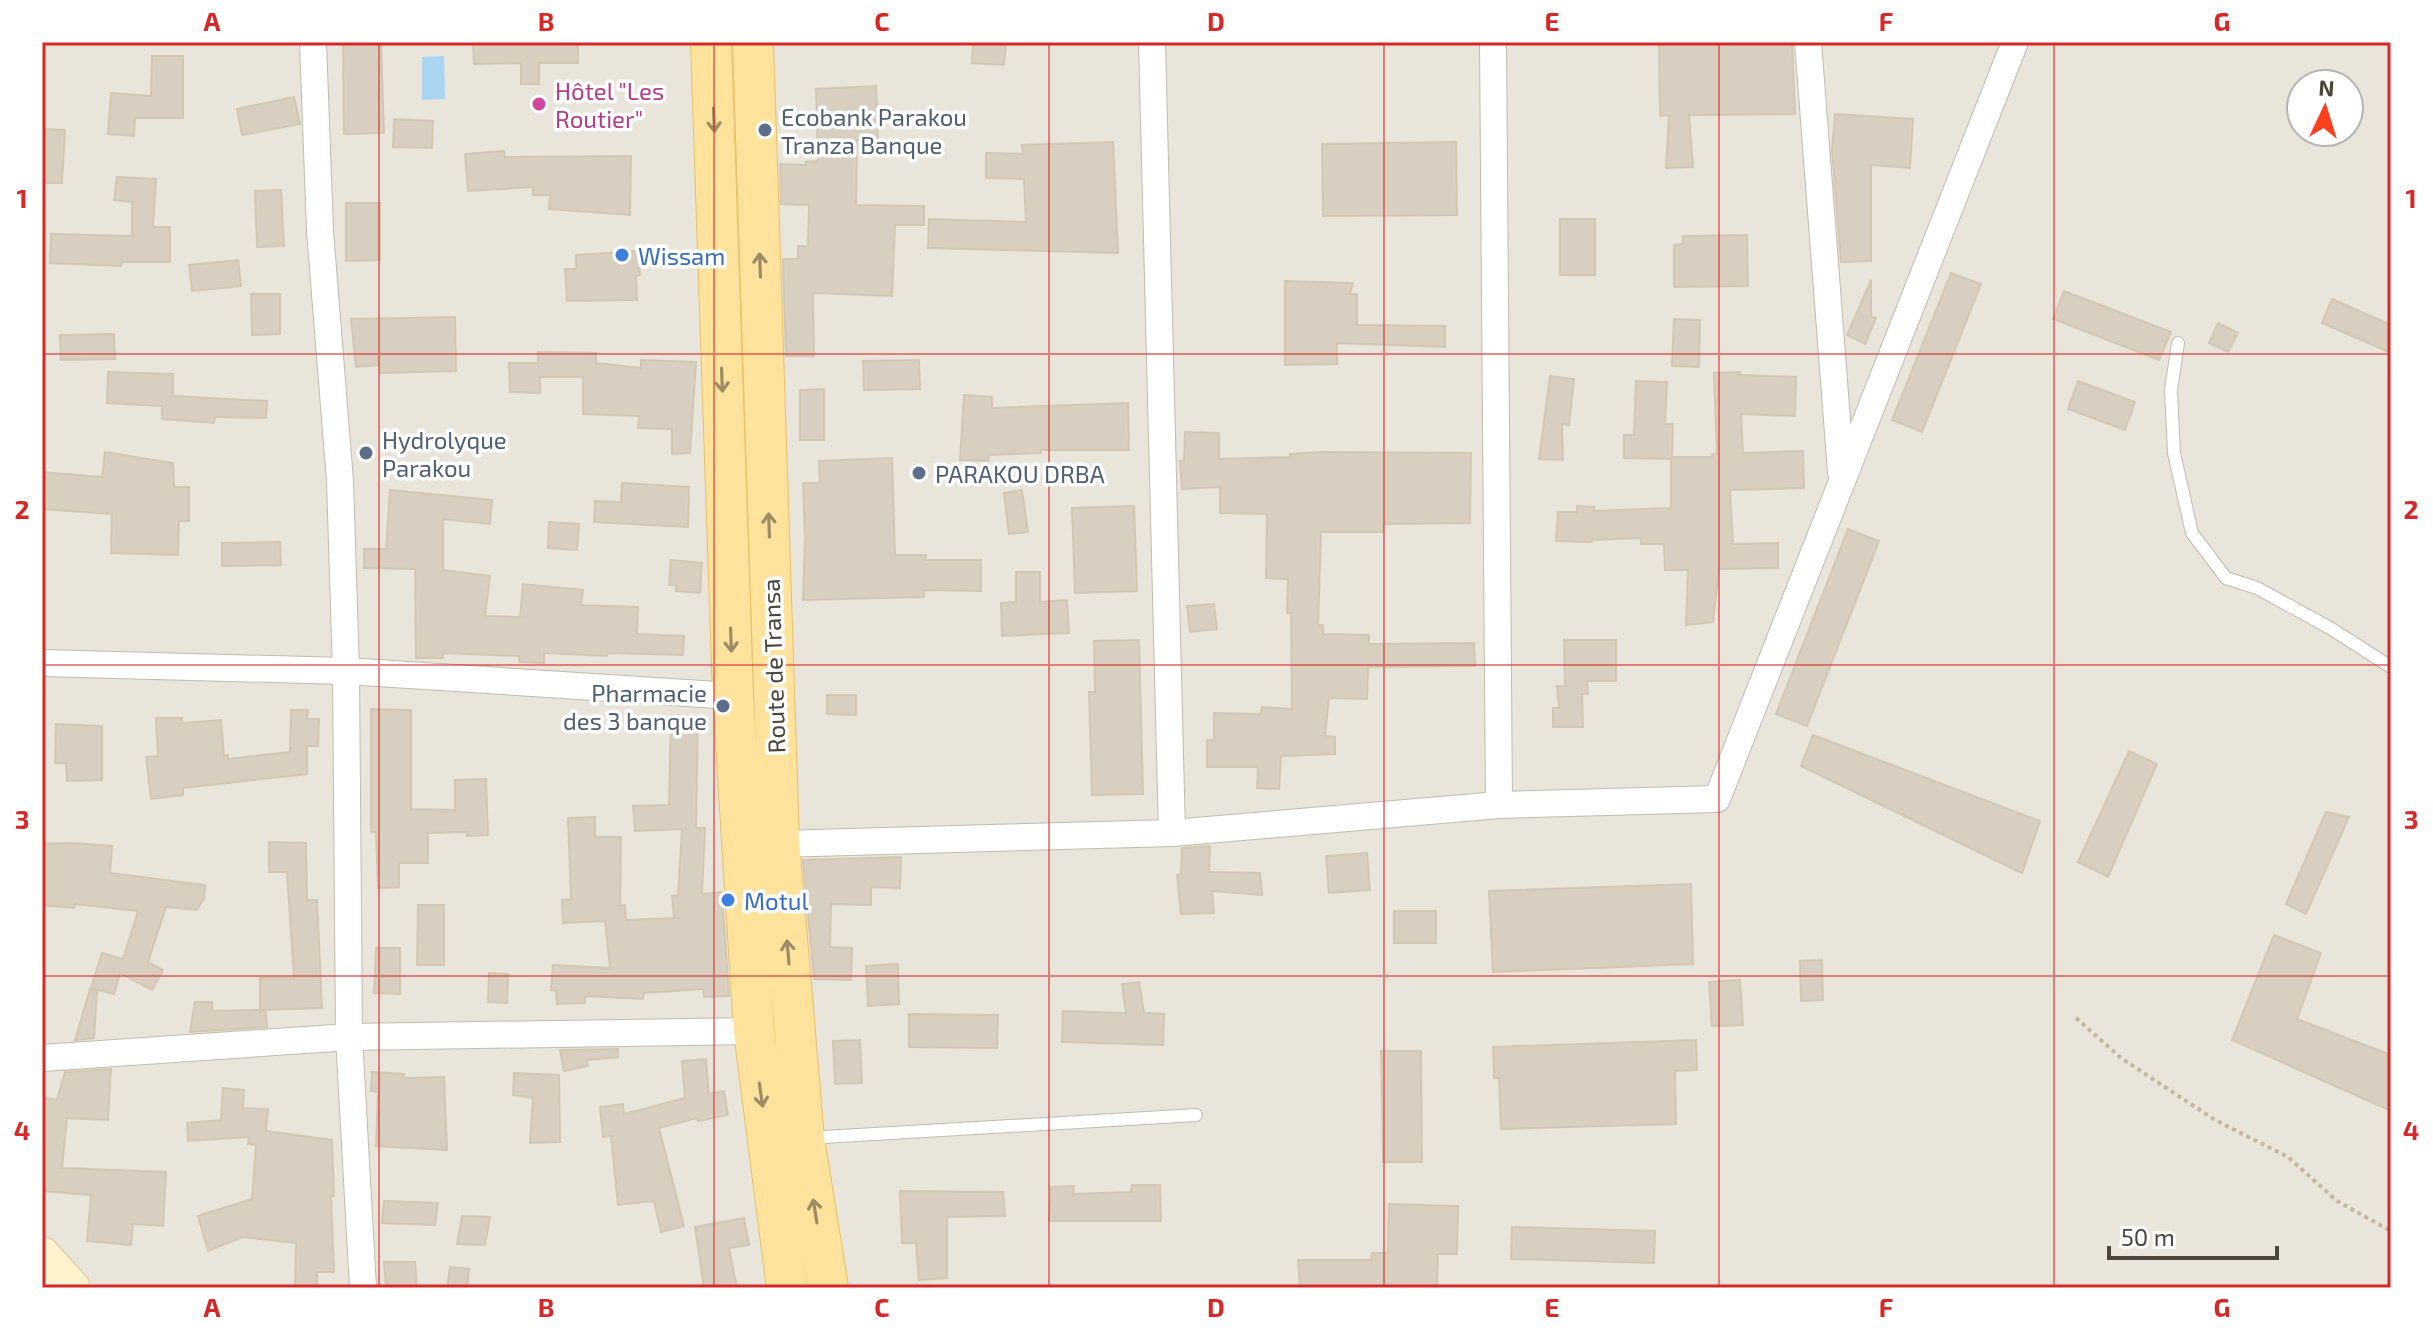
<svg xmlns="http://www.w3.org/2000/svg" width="2433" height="1330" font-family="'Exo 2',sans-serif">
	<rect width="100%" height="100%" fill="#f6f3ec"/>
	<path fill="#eae5da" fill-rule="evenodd" d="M42 42H2391V1288H42ZM2301 84H2349V132H2301Z"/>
	<path fill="#a9d4f2" d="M444 56 445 99 422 100V57Z"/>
	<g fill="#d8cfc1" stroke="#d3c7b4" stroke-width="2">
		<path d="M343 42H381L384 133 344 134Z"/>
		<path d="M473 42H578V63H539V84H521V63L474 64Z"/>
		<path d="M973 42H1006L1004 65 972 63Z"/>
		<path d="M1659 42H1792L1795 114 1689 115 1693 167 1666 168 1669 115 1660 116Z"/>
		<path d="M152 56H183V118H135L134 136 108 134 111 93 151 96Z"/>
		<path d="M876 86 878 138 857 140 856 205 924 206V225H895L892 296 813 293 814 356H786L783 259H798V246H808L809 205 781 204 780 164 806 165V162L818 161 816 89Z"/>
		<path d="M294 97 300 124 242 135 237 109Z"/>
		<path d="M1835 114 1913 119 1910 168 1871 165V261L1841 262 1832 150Z"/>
		<path d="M394 119 433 121 432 148 393 147Z"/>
		<path d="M42 129 65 130 62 183H42Z"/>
		<path d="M1113 142 1118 253 928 248 929 219 1026 222 1024 179 986 178V153L1023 154 1022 145Z"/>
		<path d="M1456 142 1457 215 1323 216 1322 144Z"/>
		<path d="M504 151 505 157 631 156 630 215 549 209 550 195H533V187L468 191 465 154Z"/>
		<path d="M117 177 156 179 153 227H170V262H122L121 266 50 263 51 234 132 236V202L114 200Z"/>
		<path d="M281 190 284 246 257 247 255 191Z"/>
		<path d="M346 203H380V260L346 261Z"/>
		<rect x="1560" y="219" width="35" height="56"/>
		<path d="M1747 235 1748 286 1674 287V245L1683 244V236Z"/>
		<path d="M639 251 640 275 636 276 637 300 567 301 565 269H576V255Z"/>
		<path d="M238 260 241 286 192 291 189 265Z"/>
		<path d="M1951 273 1981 284 1922 432 1892 420Z"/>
		<path d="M1871 280V317L1876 318 1865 344 1847 335Z"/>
		<path d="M1285 281 1353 283 1350 294H1357V325L1445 326V347L1337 343V364L1285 365Z"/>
		<path d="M2064 291 2171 332 2159 360 2053 319Z"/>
		<path d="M251 294H280V334L252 335Z"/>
		<path d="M2332 299 2391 325V353L2322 323Z"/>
		<path d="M455 317 456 371 380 373V365L356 367 351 319Z"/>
		<path d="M1674 319 1700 320 1699 367 1672 366Z"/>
		<path d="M2218 323 2238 333 2228 352 2209 343Z"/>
		<path d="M114 334 115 359 61 360 60 335Z"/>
		<path d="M538 352 596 353V363L641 368V360L696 362 690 453 672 454V429L638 428 639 416 583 414V377H540V393L510 392 509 363H538Z"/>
		<path d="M919 360 920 389 864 390 863 361Z"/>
		<path d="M108 372 173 374V396L267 401 266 418 215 417 214 423 162 419V406L107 403Z"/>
		<path d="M1740 372V375L1796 377 1795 416 1741 414 1743 453 1803 451 1804 488 1730 490 1733 544 1778 543V568L1719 569 1713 622 1686 625 1688 570H1665L1664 544H1641V538L1592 540V542L1556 541 1558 512H1577V506L1594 507V511L1671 508V459L1624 458V435H1634L1636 381 1667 382 1665 424H1673L1672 457H1712V454L1717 453 1714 373Z"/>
		<path d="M1550 376 1574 379 1569 425 1562 424 1563 460 1539 459Z"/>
		<path d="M2078 381 2135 402 2125 430 2068 409Z"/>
		<path d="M824 389V440H800V390Z"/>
		<path d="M964 395 992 397V408L1128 403 1129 450H1041V453L989 455 988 461 960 460Z"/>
		<path d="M1185 432 1219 433V459L1290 457V454L1322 452 1471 453 1470 523 1383 524V532H1321L1318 625H1323V634L1369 635V644L1474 643 1475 666 1368 667 1367 699 1329 698 1325 736 1335 737V754L1281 756 1279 789 1257 788 1258 767H1207V740H1214V713L1261 714 1262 707 1292 709 1291 613H1287L1288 579 1266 578 1267 514 1220 513V487L1182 489 1180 461H1184Z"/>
		<path d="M105 452 173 463 174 487H189V521H179L178 555 111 553 112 514 42 509V472L102 477Z"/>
		<path d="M892 458 895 555H926L925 560H981V591L924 590V597L803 600 805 538 803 483H820L819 461Z"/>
		<path d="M622 483 689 487 688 527 594 522 595 501 621 502Z"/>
		<path d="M390 490 492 500 490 524 443 519V570L490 576 485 616 520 617 523 584 583 590 581 605 638 607 637 634 684 636 683 655 607 653V656L544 653V663L519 662V656L443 653V658H416L415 569 364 568V549H386Z"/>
		<path d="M1022 490 1028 532 1009 534 1004 493Z"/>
		<path d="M1134 506 1137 591 1075 593 1072 508Z"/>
		<path d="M549 522 579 524 577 550 548 548Z"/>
		<path d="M1848 529 1879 541 1807 726 1776 714Z"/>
		<path d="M280 542 281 565 222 566V543Z"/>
		<path d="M671 560 702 563 700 593 676 591V585H669Z"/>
		<path d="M1016 572H1040V602L1067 600 1069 633 1002 636 1001 603 1016 602Z"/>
		<path d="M1214 604 1217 629 1190 632 1187 606Z"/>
		<path d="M1139 640 1143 794 1092 795 1089 692H1095L1094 641Z"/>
		<path d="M1564 640H1616V681H1587L1588 694H1582L1583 727H1553V708H1559L1557 686H1565Z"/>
		<path d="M827 695H856V715L827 714Z"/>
		<path d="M371 709 411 710V809L455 810V780L486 779 488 835 467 836V832L428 833V863H399V887L378 888 376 832H371Z"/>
		<path d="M291 710H308L307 719H319L318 746H307V774L183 788V795L151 799 146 757 158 756 156 718H182V723L221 720 224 756 228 755V759L290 752Z"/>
		<path d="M671 715 698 716 696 828H705L702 894 722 892 729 996 704 997 703 989 644 993 643 999 585 996V1003L557 1004 556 991 551 990 553 965 610 968 605 921 563 923 562 900 571 899 568 818 595 817V837H621L620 906 625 905 626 920 674 918 672 896 678 895 682 829 635 831 633 806 669 805Z"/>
		<path d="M56 724 102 726V780L67 781 66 763H55Z"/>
		<path d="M1813 735 2040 821 2022 873 1801 766Z"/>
		<path d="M2129 751 2157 764 2108 877 2078 862Z"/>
		<path d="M2326 812 2349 817 2306 914 2286 904Z"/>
		<path d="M269 842 306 843 307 900H317L322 1008 261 1010H266L267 1027 190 1032 195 1002H212V1011L260 1010V978H294L287 872H269Z"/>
		<path d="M73 843 112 846 110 873 205 885 204 898 197 910 166 907 148 962 163 970 152 990 120 973 114 994 91 988 102 953 123 959 138 911 75 904 74 908 42 905V844Z"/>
		<path d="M1210 846 1209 872 1260 873 1262 895 1212 891 1214 913 1181 914 1177 875 1181 874 1182 848Z"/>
		<path d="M1367 853 1370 890 1329 893 1326 856Z"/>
		<path d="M901 857 900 888 871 887V905L831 904 830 947 852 948 851 980 814 979 803 860Z"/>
		<path d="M1691 884 1693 964 1493 972 1489 891Z"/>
		<path d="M418 905H444V965H417Z"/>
		<rect x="1394" y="911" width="42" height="32"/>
		<path d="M2274 935 2321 953 2297 1019 2391 1055V1111L2232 1040Z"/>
		<path d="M376 948H400V994L374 993Z"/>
		<path d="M1822 960 1823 1000 1801 1001 1800 961Z"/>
		<path d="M898 964 899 1004 868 1006 866 966Z"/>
		<path d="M489 973 508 974 507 1003 488 1002Z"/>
		<path d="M1740 980 1743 1025 1712 1026 1709 982Z"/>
		<path d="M1139 982 1144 1013 1164 1014 1163 1045 1062 1042 1063 1011 1126 1013 1122 984Z"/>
		<path d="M90 989 97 991 94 1038 75 1040Z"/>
		<path d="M909 1014 998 1015 997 1048 909 1047Z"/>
		<path d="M860 1040 862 1083 835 1084 833 1041Z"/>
		<path d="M1696 1040 1697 1070 1675 1071 1676 1124 1501 1129 1499 1078H1494L1493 1047Z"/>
		<path d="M618 1049V1057L587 1060 588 1066 564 1071 560 1050Z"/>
		<path d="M1381 1051H1421L1422 1162H1383Z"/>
		<path d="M706 1059 709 1094 724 1091 728 1115 698 1121 697 1118 659 1128 684 1226 661 1232 654 1201 618 1205 611 1136 603 1137 600 1107 623 1104 624 1114 685 1098 682 1061Z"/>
		<path d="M111 1069 108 1120 67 1118 62 1168 166 1172 163 1226 133 1224 131 1245 87 1241 91 1195 42 1191V1097L57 1100 65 1072Z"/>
		<path d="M372 1072 404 1074 403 1078 444 1077 447 1150 376 1146 378 1092 371 1091Z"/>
		<path d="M514 1073 559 1075 560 1142 530 1143 533 1098 513 1095Z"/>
		<path d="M223 1088 244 1090 243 1108 268 1109 266 1131 332 1140 334 1196H331L334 1272H317V1286H295L296 1243 243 1237 208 1251 198 1216 252 1199 256 1145 248 1144 249 1137 188 1141 187 1123 221 1120Z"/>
		<path d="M1132 1185H1160L1161 1221H1049L1051 1187 1074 1186 1073 1194 1131 1192Z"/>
		<path d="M900 1191 1003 1192 1005 1216 947 1217V1278L919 1280 916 1243H902Z"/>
		<path d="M384 1201 438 1203 435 1225 382 1223Z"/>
		<path d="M1389 1204 1458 1206 1457 1254H1438L1437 1288H1300L1298 1260H1371L1372 1253H1388Z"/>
		<path d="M462 1216 490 1217 485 1245 457 1244Z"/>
		<path d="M744 1218 749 1245 729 1248 737 1288H704L695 1227Z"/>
		<path d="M1512 1227 1655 1231 1654 1263 1511 1259Z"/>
		<path d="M384 1262H415L417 1288H386Z"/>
		<path d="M450 1267 469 1269 467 1288H447Z"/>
	</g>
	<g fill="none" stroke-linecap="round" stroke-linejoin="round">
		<defs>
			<g id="lane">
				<path d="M2178 343 2171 390 2174 453 2192 533 2226 578 2257 588 2330 628 2391 667"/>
				<path d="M807 1138 1196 1115"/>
			</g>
			<g id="street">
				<path d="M313 42 320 231 340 481 346 671 349 1037 363 1288"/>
				<path d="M1152 42 1172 833"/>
				<path d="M1493 42 1499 805"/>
				<path d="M1808 42 1841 472"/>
				<path d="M42 663 346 671 733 696"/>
				<path d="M779 844 1172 833 1499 805 1717 799 2015 42"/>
				<path d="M42 1058 349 1037 754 1031"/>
			</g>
			<path id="secondary" d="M42 1255 72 1288"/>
			<g id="primary">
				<path d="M711 42 733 696 754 1031 787 1288"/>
				<path d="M753 42 779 844 804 1139 828 1288"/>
			</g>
		</defs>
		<use href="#lane" stroke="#c2bbae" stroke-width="14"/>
		<use href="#street" stroke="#c2bbae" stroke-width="28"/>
		<use href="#secondary" stroke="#d6c79b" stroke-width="38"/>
		<use href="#primary" stroke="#e6c16a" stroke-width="42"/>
		<path stroke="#c4b79f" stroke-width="4" stroke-dasharray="4 4" stroke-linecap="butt" d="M2076 1018 2121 1058 2215 1120 2288 1157 2337 1201 2391 1231"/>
		<use href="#lane" stroke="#fff" stroke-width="12"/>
		<use href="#street" stroke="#fff" stroke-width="26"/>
		<use href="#secondary" stroke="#fff3cd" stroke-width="36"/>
		<use href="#primary" stroke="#ffe39c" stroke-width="40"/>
	</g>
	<defs><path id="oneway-shaft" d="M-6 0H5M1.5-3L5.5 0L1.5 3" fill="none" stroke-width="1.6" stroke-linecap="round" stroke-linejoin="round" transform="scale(2)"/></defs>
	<g stroke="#9c8c66">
		<use href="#oneway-shaft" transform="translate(714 120) rotate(88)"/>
		<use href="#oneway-shaft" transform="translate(760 265) rotate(-92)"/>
		<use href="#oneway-shaft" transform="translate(722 380) rotate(88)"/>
		<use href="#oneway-shaft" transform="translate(769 525) rotate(-92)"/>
		<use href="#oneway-shaft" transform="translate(731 640) rotate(88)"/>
		<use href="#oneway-shaft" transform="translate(788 952) rotate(-95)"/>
		<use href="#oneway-shaft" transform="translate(761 1095) rotate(82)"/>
		<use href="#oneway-shaft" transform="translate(815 1211) rotate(-99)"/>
	</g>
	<path fill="none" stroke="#d62828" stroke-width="2" stroke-opacity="0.55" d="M379 42V1288M714 42V1288M1049 42V1288M1384 42V1288M1719 42V1288M2054 42V1288M42 354H2391M42 665H2391M42 976H2391"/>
	<circle fill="#d1479c" stroke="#fff" stroke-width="3" cx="539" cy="104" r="8"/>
	<g fill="#5c6f8a" stroke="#fff" stroke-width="3">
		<circle cx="765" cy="130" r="8"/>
		<circle cx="366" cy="453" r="8"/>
		<circle cx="919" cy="473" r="8"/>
		<circle cx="723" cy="706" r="8"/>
	</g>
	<g fill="#3f7fe0" stroke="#fff" stroke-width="3">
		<circle cx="622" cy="255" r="8"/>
		<circle cx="728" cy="900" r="8"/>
	</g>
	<g text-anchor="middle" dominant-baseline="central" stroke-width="7" stroke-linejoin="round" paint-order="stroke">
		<g font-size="24" fill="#b23c85" stroke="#fff" text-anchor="start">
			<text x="555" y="90">Hôtel "Les<tspan x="555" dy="28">Routier"</tspan></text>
		</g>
		<g font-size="24" fill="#4e5e75" stroke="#fff" text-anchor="start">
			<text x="781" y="116">Ecobank Parakou<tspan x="781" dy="28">Tranza Banque</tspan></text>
			<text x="382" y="439">Hydrolyque<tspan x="382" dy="28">Parakou</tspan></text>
			<text x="935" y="473">PARAKOU DRBA</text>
			<text x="707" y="692" text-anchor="end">Pharmacie<tspan x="707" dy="28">des 3 banque</tspan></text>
		</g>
		<g font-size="24" fill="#366cbe" stroke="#fff" text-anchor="start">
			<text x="638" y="255">Wissam</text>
			<text x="744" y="900">Motul</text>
		</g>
		<g font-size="24" fill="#4b4439" stroke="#fff">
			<text transform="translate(773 666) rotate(-92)">Route de Transa</text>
		</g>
	</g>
	<rect width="2433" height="1330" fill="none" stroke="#ffffff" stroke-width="88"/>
	<g transform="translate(2325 108) rotate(4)"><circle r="38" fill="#ffffff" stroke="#b7b4b0" stroke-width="2"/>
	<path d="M0-6L14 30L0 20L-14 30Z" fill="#fc3f1d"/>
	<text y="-12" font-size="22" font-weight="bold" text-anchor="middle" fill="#4b4439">N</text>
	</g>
	<path d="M2109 1246v12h168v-12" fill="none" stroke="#4b4439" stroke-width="4"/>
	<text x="2121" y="1246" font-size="24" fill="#4b4439" stroke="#ffffff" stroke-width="6" paint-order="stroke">50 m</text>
	<rect x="44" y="44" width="2345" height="1242" fill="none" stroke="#d62828" stroke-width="3"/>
	<g font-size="26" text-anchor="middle" font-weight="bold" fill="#d62828">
		<text x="212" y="31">A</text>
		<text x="546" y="31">B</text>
		<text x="882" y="31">C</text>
		<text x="1216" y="31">D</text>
		<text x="1552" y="31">E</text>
		<text x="1886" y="31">F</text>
		<text x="2222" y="31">G</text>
		<text x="22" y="208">1</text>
		<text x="2411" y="208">1</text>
		<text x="22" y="519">2</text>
		<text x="2411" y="519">2</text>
		<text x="22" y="829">3</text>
		<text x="2411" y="829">3</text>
		<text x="22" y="1140">4</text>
		<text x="2411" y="1140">4</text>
		<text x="212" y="1317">A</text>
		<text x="546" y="1317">B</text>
		<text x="882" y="1317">C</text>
		<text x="1216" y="1317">D</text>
		<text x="1552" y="1317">E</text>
		<text x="1886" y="1317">F</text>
		<text x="2222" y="1317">G</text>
	</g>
</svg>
